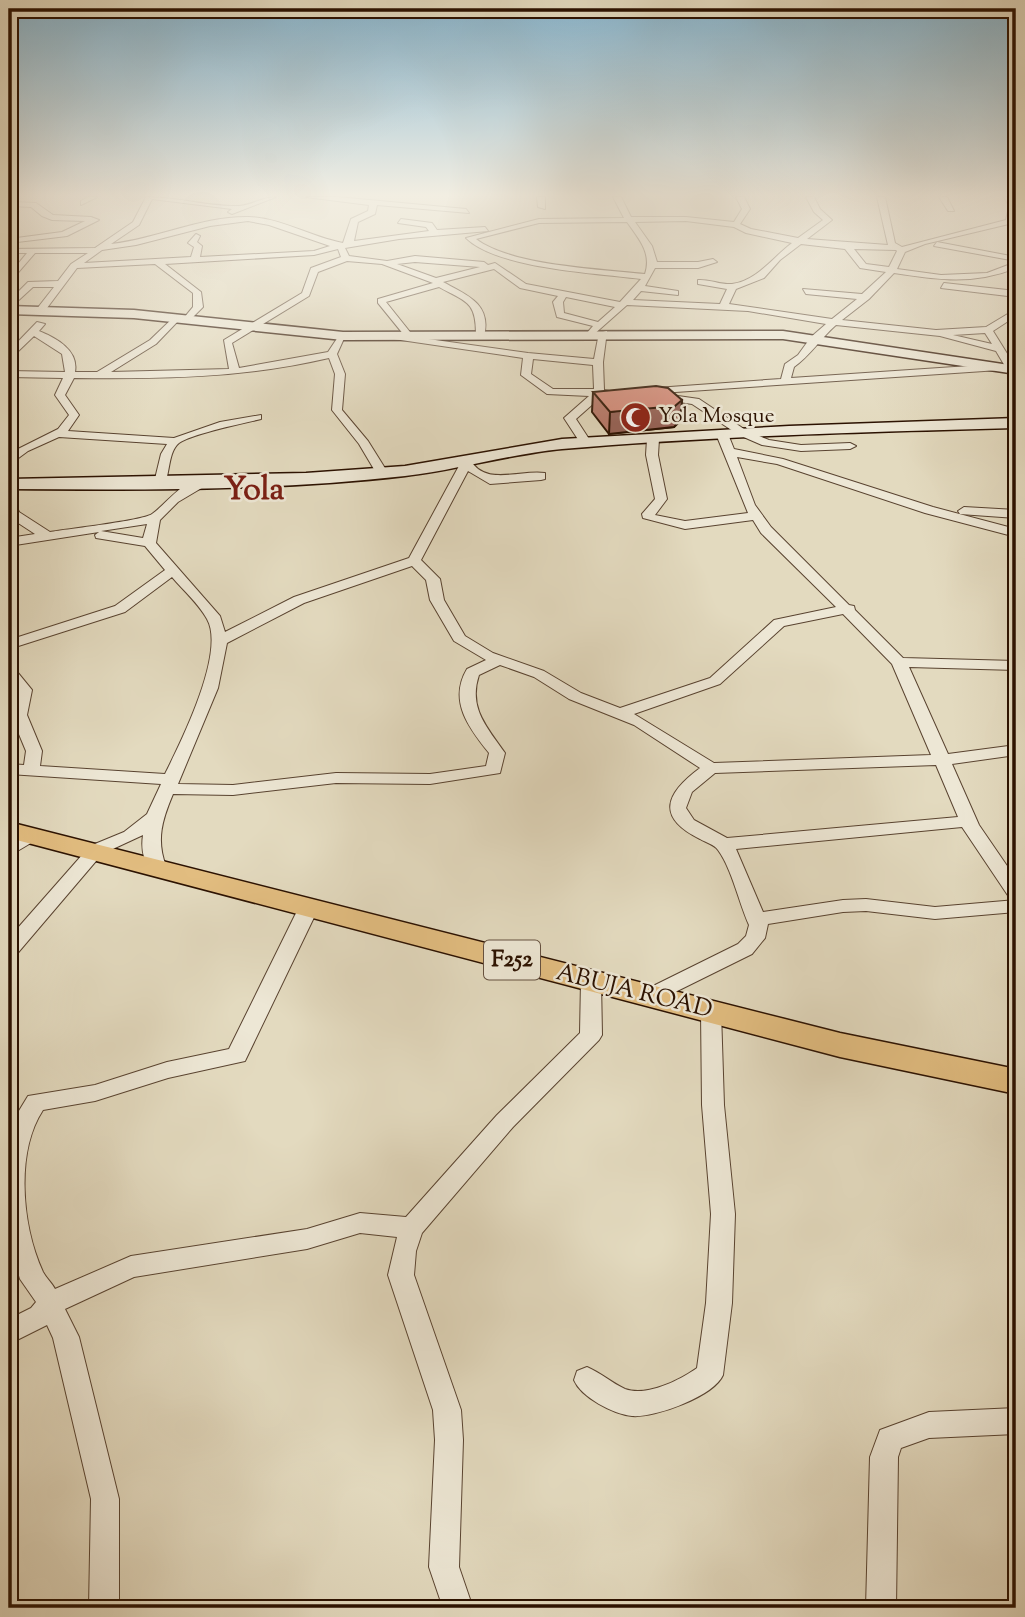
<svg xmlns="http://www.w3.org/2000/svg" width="1025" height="1617" font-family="'Sorts Mill Goudy',serif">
	<rect width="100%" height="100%" fill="#e3dabf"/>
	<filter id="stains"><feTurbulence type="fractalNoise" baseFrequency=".00286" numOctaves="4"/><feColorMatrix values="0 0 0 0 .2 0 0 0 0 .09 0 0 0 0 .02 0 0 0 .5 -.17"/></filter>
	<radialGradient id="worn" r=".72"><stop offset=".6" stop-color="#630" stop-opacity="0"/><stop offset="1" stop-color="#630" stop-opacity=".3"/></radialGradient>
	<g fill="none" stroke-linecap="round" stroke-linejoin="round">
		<defs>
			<g id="street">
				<path d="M88 197H97L81 205V201Z"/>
				<path d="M146 197C177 197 209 207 239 206 252 205 263 197 276 197L232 214 228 212 232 209 152 199 139 225 111 244C157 239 202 216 249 217 281 218 311 237 343 243L351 219 368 211 369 205 306 197H337L466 209 469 213 377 205 375 214 358 222 354 241 429 231 426 227 398 223 401 219 432 223 437 230 485 227 488 231 399 239 345 248 349 256 387 261 415 256 484 262 488 265 495 263 526 284 620 302 641 279C596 273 498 269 466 238L539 219 624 218 613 197H621L631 217H686L734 222 742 209 736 197H744L750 209 740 224 751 229 798 238 823 220 814 212 806 197H814L820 209 832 220 807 239 888 245 877 197H885L895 243 902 247 1006 220 1009 206 1004 197H1012L1016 205 1013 223 925 244 905 252 897 269 941 275 987 273 1016 262V268C973 285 939 280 894 273L869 299 842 320 936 330 986 327 1016 309V316L993 331 1016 368V379L1012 378 996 351 940 336 836 325C820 339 810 356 794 367L791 378 999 364 1004 367 999 370 646 394 641 391 642 389 781 379 785 364 798 355 811 337 826 324 748 311 627 305 592 336 587 333 593 326 557 317 553 302 558 296 520 288 494 269 443 282C467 295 492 304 484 336L476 334C476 301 466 302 439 287L386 302 414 337 528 353 594 359 599 333 607 331 603 362 604 390 620 393 615 396H602L576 419 591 442 585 445 581 444 564 418 589 396 547 394 521 375 523 358 387 338V334L404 335 378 303V299L433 283 382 264 347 261 318 272 309 296 232 343 239 368 328 352 340 334H346L337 354 345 374 342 410 368 441 388 473 386 476H378L359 444 332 410 335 374 329 358C244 378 160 379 74 378L65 395 79 415 68 431 174 438 220 422 261 415V419C244 423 191 434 179 443 168 452 170 474 164 486L154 483 161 454 167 444 59 437 28 451 9 465 12 452 58 429 69 415 55 395 63 378 9 377V371L65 372 62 354 34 336 9 360V351L37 322 45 324 39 331C56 338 79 350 75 372H97L150 340 176 315 181 318 156 344 111 372 229 369 224 340 302 293 311 268 341 257 338 249 314 255 165 264 201 292 203 307 188 322 183 319 193 307V293L155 264 77 268 44 312 36 310 54 287H33L9 309V301L28 282 58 281 71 264 88 253H35L9 283V275L27 253H9V249L95 248 133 222ZM248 221 269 225 330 246 314 251 200 257 202 246 197 242 200 236 196 234 188 243 194 247 191 257 84 263 102 250 136 245 210 226ZM686 221 734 227 746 233 792 243C773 257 757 281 732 284 721 285 709 279 698 280V284L727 289 720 304 633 300 641 291 678 295V291L645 286 655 268H698L717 262 713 259 698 262H657L652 246 635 222ZM627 222C639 239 652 253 645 274 600 269 512 266 476 239L539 223ZM801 244 845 249 860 268 886 272 862 294 803 289 806 294 857 299 832 319 729 304 736 289 764 278 780 260ZM854 249 896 250 897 251 889 267 866 264ZM415 262 480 267 436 278 397 264ZM566 297 615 307 598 322 564 313 563 302ZM985 333 992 344 953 335ZM533 359 593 365 594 389H553L531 374Z"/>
				<path d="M537 197H545V209L538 207Z"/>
				<path d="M939 197H947L954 211H948Z"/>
				<path d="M13 202 36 203 53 215 91 217 99 220 67 236 9 243V239L62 232 85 221 52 220 42 216 31 207 10 206Z"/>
				<path d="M937 242 1016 257V261L934 246Z"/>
				<path d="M944 283 1016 291V297L941 288Z"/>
				<path d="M664 394 699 399 747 431 769 440 801 445 850 443 856 446 850 449 801 451 762 445 739 435 692 404 660 399V395Z"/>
				<path d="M722 431 728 434 734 449 783 459 933 507 1016 529V537L925 513 777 464 737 457 755 505 771 527 849 605 854 606 855 610 903 658 1016 661V670L909 667 948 754 1016 745V755L952 764 979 825 1016 879V899L1009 897 962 827 736 849 763 912 843 900 866 899 935 907 1016 900V912L935 919 866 911 843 912 768 924 765 938 752 954 657 1001H643L640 996 643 991 738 944 746 936 749 925C739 903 732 869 718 850 715 845 705 842 700 839 655 817 666 793 700 768L634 725 569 699 534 677 500 665 479 675C468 708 487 727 505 753L500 773 430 784 336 783 233 795 173 794C162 820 156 840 166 866L164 870H150C143 859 141 848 143 835L102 854 16 955 9 957V938L90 846 124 832 147 814 161 784 9 774V764L24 765 26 751 11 715 16 690 9 681V666L14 668 32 690 27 715 42 751 40 766 165 774C181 742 226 652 207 619 199 604 183 590 172 577L125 612 9 649V640L115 606 165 570 145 546 96 538 95 535 99 532 9 546V538L35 534 9 517V498L13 499 19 512 50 532C66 529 142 521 152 514 167 504 184 477 205 480V486L178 502 160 520 156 543 220 616 225 632 294 597 409 558 460 464 461 457H469C483 488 520 469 545 473V479L541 480 490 484 468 471 421 560 440 579 444 600 465 636 493 653 544 671 581 693 620 708 710 678 774 620 836 607 761 533 753 520 685 529 643 518 642 514 655 499 646 455 647 439 653 436 659 439 658 455 667 499 655 515 685 521 748 513 716 434ZM147 524 143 538 101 531ZM412 566 426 580 430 600 454 641 486 660 467 669C448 701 469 728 489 753L486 766 430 774 336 773 233 785 178 784 218 688 227 643 304 603ZM843 614 892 664 931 755 714 763 634 714 720 684 784 626ZM936 765 958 817 727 838 694 820 686 808 692 792 715 773Z"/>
				<path d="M964 507 1016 510V518L960 514 958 511Z"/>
				<path d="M30 830 39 836 36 840 9 856V842Z"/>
				<path d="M309 901 319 907 245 1061 168 1078 95 1101 43 1110C15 1153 22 1226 43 1272 46 1278 52 1283 55 1289L131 1256 307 1229 360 1213 406 1217 497 1115 580 1033 581 981 584 976H598L601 981 602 1035 599 1040 513 1127 422 1233 416 1251 414 1275 461 1410 463 1440 459 1567 473 1608H443L429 1567 435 1440 433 1410 388 1275 397 1237 360 1233 307 1249 134 1277 65 1309 79 1337 119 1499V1608H89L91 1499 53 1338 47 1325 9 1344V1319L31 1308 36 1302 20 1279 9 1243V1134L14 1119 28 1096 95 1085 167 1062 229 1049 299 907Z"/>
				<path d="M711 1005 718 1007 721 1012 724 1105 735 1214 732 1303 723 1375C714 1396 655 1418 632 1416 613 1414 581 1397 574 1380L577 1371 587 1367C601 1373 612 1383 625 1389 647 1397 680 1380 697 1368L706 1303 711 1214 702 1105 701 1012 704 1007Z"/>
				<path d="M1016 1408V1434L929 1438 901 1448 898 1457 896 1608H866L870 1457 880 1430 929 1412Z"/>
			</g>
			<g id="secondary">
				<path d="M9 306 134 310 343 332 783 331 1016 366V374L783 339 343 340 134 318 9 314Z"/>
				<path d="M1016 418V428C865 432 712 436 562 449 509 454 458 470 405 476 274 491 140 490 9 489V479L306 473 405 466 562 439 789 426Z"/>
			</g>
			<path id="primary" d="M9 822 840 1033 1016 1069V1094L840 1057 9 838Z"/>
		</defs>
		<use href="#street" stroke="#594330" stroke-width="2"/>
		<use href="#secondary" stroke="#2b1100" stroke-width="3"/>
		<use href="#primary" stroke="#2b1100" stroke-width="3"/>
		<use href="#street" fill="#ede7d5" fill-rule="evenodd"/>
		<use href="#secondary" fill="#ede7d5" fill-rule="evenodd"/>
		<use href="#primary" fill="#e2bd80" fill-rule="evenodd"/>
	</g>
	<path fill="#ba7a6c" stroke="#2b1100" stroke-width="2" d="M593 392 682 400 680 421 674 427 609 434 592 412Z"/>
	<path fill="#976358" stroke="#2b1100" stroke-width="2" d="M682 400 680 421 674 427 609 434 610 412Z"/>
	<path fill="#d88e7e" stroke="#2b1100" stroke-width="2" d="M656 386 668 388 682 400 675 406 610 412 593 392Z"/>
	<linearGradient id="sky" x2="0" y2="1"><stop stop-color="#87b7d2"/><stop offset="0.46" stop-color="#f2eee2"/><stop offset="1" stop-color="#f2eee2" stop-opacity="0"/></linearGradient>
	<rect width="1025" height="424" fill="url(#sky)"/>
	<defs>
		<symbol id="mosque-disc" viewBox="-11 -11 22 22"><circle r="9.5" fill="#8f2418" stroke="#ede7d5"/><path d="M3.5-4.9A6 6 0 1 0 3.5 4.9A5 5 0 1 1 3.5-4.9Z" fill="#fff"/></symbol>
	</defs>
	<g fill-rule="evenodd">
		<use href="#mosque-disc" x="618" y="400" width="35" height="35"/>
	</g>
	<g text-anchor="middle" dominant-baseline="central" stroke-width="5" stroke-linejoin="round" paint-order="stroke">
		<g font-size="21" fill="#2b1100" stroke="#ede7d5" text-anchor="start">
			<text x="658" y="417">Yola Mosque</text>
		</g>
		<rect fill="#ede7d5" stroke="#655140" stroke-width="2" x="484" y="940.5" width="56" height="39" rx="5"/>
		<g font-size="23" font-weight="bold" fill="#2b1100">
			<text x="512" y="960">F252</text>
		</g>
		<g font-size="24" fill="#2b1100" stroke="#ede7d5">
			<text transform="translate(634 992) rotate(14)">ABUJA ROAD</text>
		</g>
		<g font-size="32" font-weight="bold" fill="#7a1f14" stroke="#ede7d5">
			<text x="254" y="491">Yola</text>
		</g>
	</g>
	<rect width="1025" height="1617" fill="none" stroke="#e3dabf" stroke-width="35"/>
	<rect x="10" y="10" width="1004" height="1596" fill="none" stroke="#2b1100" stroke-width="3.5"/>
	<rect x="18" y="18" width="990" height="1582" fill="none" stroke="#2b1100" stroke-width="2"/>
	<rect width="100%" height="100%" filter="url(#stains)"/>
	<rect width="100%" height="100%" fill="url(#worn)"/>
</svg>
